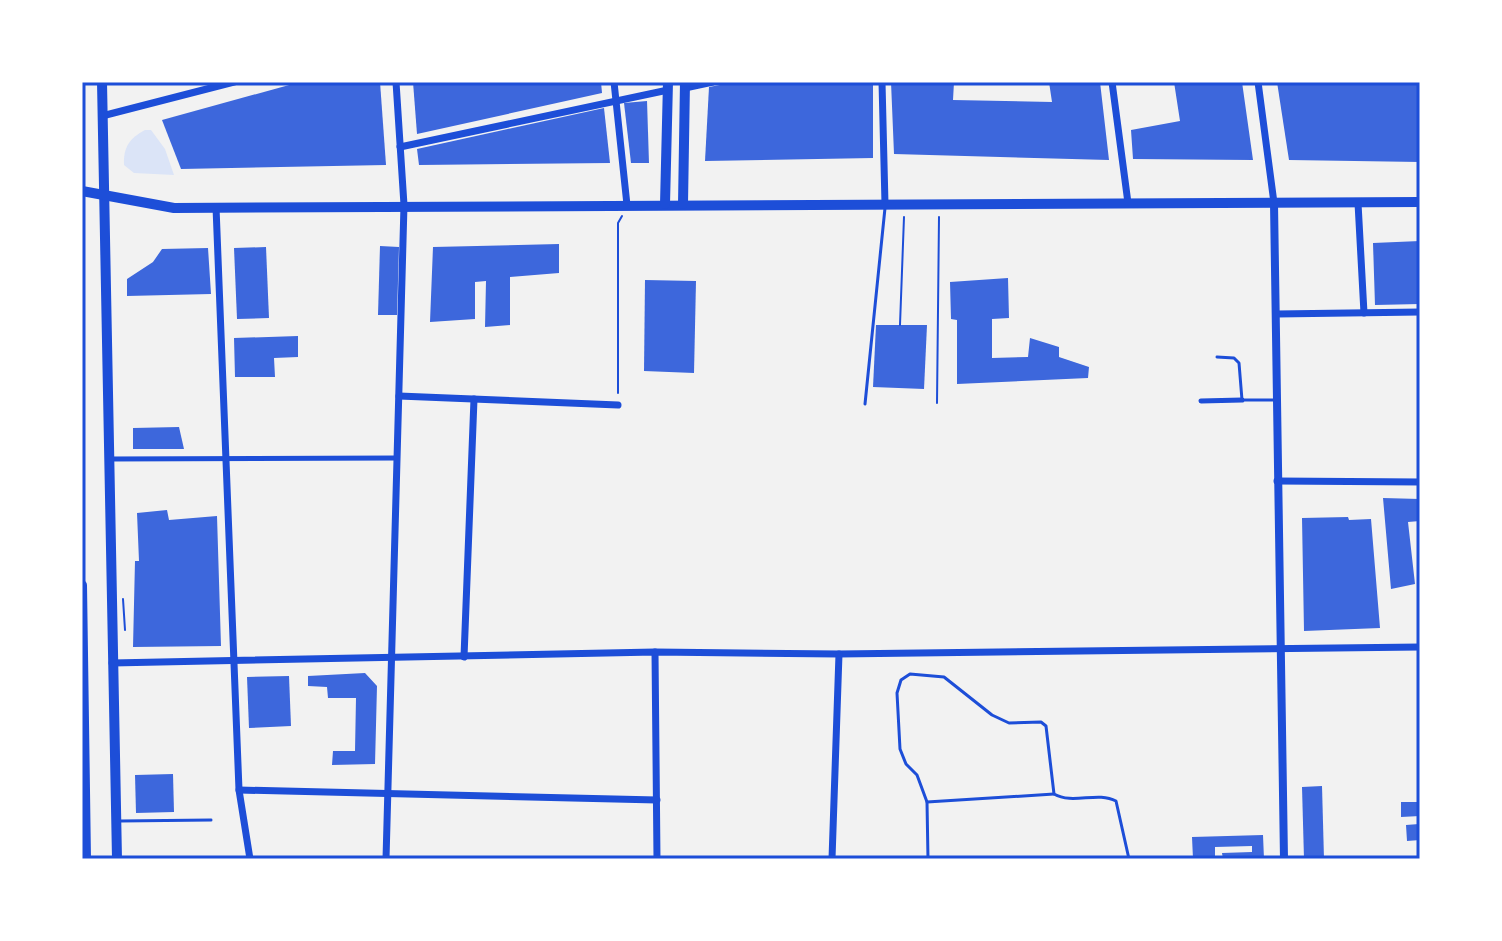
<svg xmlns="http://www.w3.org/2000/svg" width="1502" height="941" font-family="Arial,sans-serif">
	<rect width="100%" height="100%" fill="#f2f2f2"/>
	<path fill="#dbe4f7" d="M145 130H151L165 149 174 175 134 173 124 165C123 147 130 138 145 130Z"/>
	<g fill="#3d67dc">
		<path d="M300 82H380L386 165 181 169 162 120Z"/>
		<path d="M413 82H601L602 93 417 134Z"/>
		<path d="M736 82H873V158L705 161 709 87Z"/>
		<path d="M891 82H954L953 100 1052 102 1049 82H1100L1109 160 894 154Z"/>
		<path d="M1174 82H1242L1253 160 1133 159 1131 130 1180 121Z"/>
		<path d="M1277 82H1420V162L1289 160Z"/>
		<path d="M647 101 649 163H631L624 103Z"/>
		<path d="M604 108 610 163 419 165 417 149Z"/>
		<path d="M1420 241V304L1375 305 1373 243Z"/>
		<path d="M559 244V273L510 277V325L485 327 486 281 475 282V319L430 322 433 247Z"/>
		<path d="M380 246 399 247 397 315H378Z"/>
		<path d="M266 247 269 318 237 319 234 248Z"/>
		<path d="M208 248 211 294 127 296V279L153 262 162 249Z"/>
		<path d="M1008 278 1009 318 992 319V358L1028 357 1030 338 1059 347V357L1089 367 1088 378 957 384V320L951 319 950 282Z"/>
		<path d="M645 280 696 281 694 373 644 371Z"/>
		<path d="M876 325H927L924 389 873 387Z"/>
		<path d="M298 336V357L274 358 275 377H235L234 338Z"/>
		<path d="M179 427 184 449H133V428Z"/>
		<path d="M1383 498 1420 499V521L1408 522 1415 584 1391 589Z"/>
		<path d="M167 510 169 520 217 516 221 646 133 647 135 561H139L137 513Z"/>
		<path d="M1348 517 1349 520 1371 519 1380 628 1304 631 1302 518Z"/>
		<path d="M365 673 377 686 375 764 332 765 333 751H355L356 698H328L327 687 308 686V676Z"/>
		<path d="M289 676 291 726 249 728 247 677Z"/>
		<path d="M173 774 174 812 136 813 135 775Z"/>
		<path d="M1322 786 1324 859H1304L1302 787Z"/>
		<path d="M1401 802H1420V816L1401 817Z"/>
		<path d="M1419 824 1420 840 1407 841 1406 825Z"/>
		<path d="M1263 835 1264 859H1223L1222 853 1252 852V846L1215 847V859H1193L1192 837Z"/>
	</g>
	<g fill="none" stroke-linecap="round" stroke-linejoin="round">
		<g stroke="#1d4ed8" stroke-width="2">
			<path d="M900 325 904 217"/>
			<path d="M618 393V223L622 216"/>
			<path d="M937 403 939 217"/>
			<path d="M123 599 125 630"/>
		</g>
		<g stroke="#1d4ed8" stroke-width="3">
			<path d="M1217 357 1234 358 1239 363 1242 400H1276"/>
			<path d="M865 404 885 208"/>
			<path d="M927 802 1054 794"/>
			<path d="M120 821 211 820"/>
			<path d="M928 859 927 802 917 775 906 764 900 749 897 693 901 680 910 674 944 677 992 715 1009 723 1041 722 1046 726 1054 794C1073 805 1097 791 1116 801L1129 859"/>
		</g>
		<g stroke="#1d4ed8" stroke-width="5">
			<path d="M1201 401 1242 400"/>
			<path d="M110 459 397 458"/>
		</g>
		<g stroke="#1d4ed8" stroke-width="7">
			<path d="M614 82 627 205"/>
			<path d="M882 82 885 204"/>
			<path d="M1112 82 1128 203"/>
			<path d="M1258 82 1274 203"/>
			<path d="M685 88 713 82"/>
			<path d="M102 116 234 82"/>
			<path d="M400 147 668 90"/>
			<path d="M1358 203 1364 313"/>
			<path d="M216 207 239 790 250 859"/>
			<path d="M1277 314 1420 312"/>
			<path d="M399 396 618 405"/>
			<path d="M1277 481 1420 482"/>
			<path d="M655 652 657 859"/>
			<path d="M464 657 474 399"/>
			<path d="M112 663 655 652 839 654 1420 647"/>
			<path d="M239 790 657 800"/>
			<path d="M386 859 404 205 396 82"/>
			<path d="M832 859 839 654"/>
		</g>
		<path stroke="#1d4ed8" stroke-width="8" d="M1274 203 1284 859"/>
		<g stroke="#1d4ed8" stroke-width="10">
			<path d="M102 82 117 859"/>
			<path d="M82 191 174 208 1420 202"/>
			<path d="M665 204 668 82"/>
			<path d="M683 204 685 82"/>
			<path d="M82 585 86 859"/>
		</g>
	</g>
	<rect width="1502" height="941" fill="none" stroke="#ffffff" stroke-width="168"/>
	<rect x="84" y="84" width="1334" height="773" fill="none" stroke="#1d4ed8" stroke-width="3"/>
</svg>
